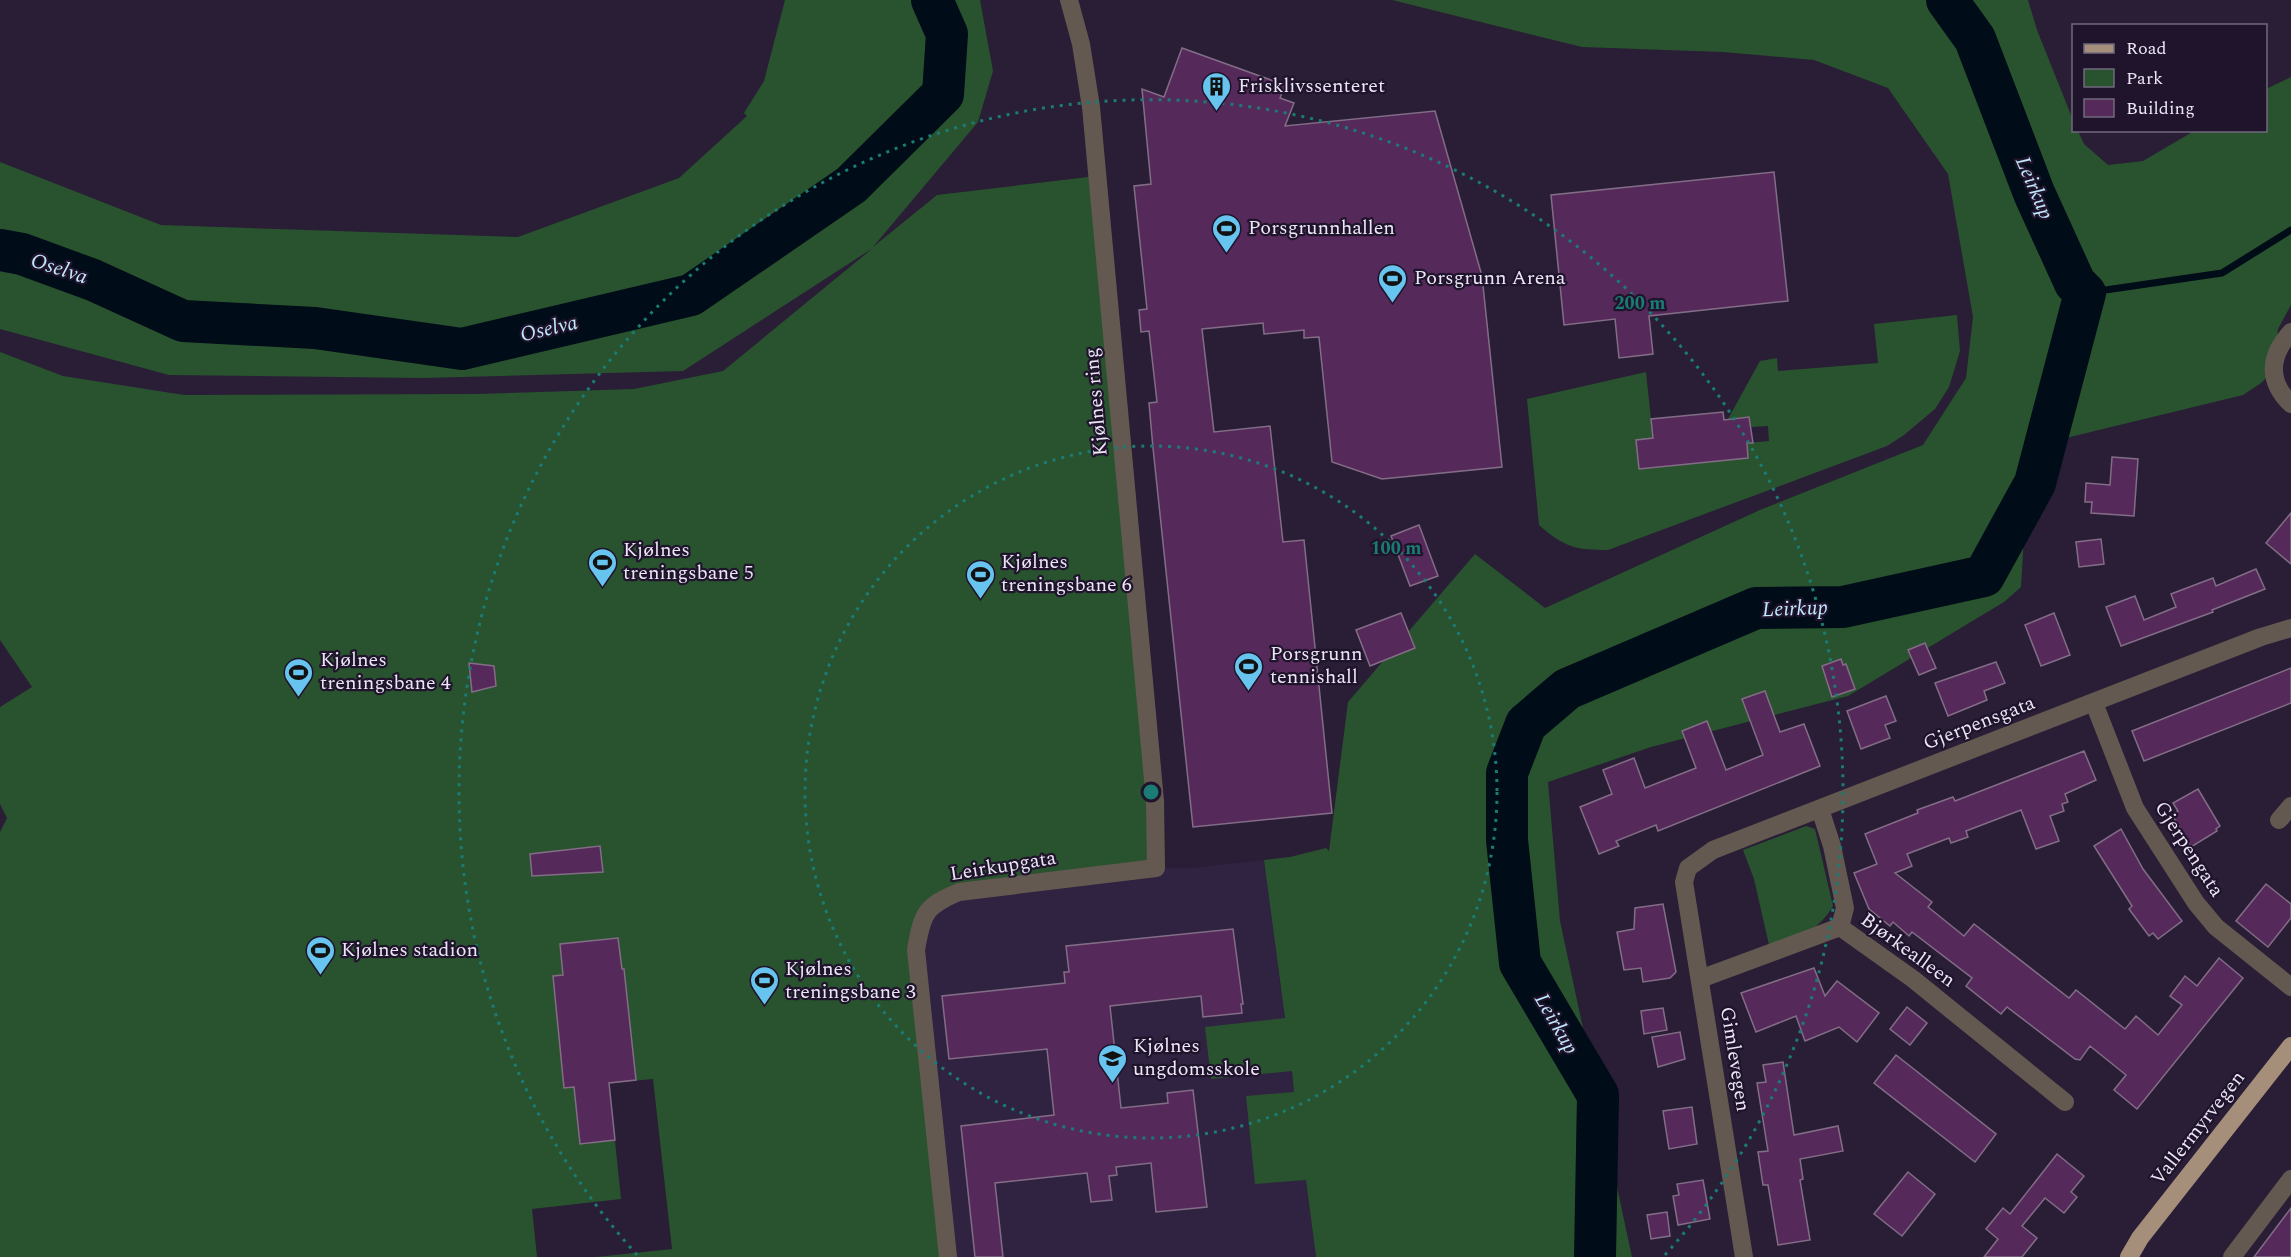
<svg xmlns="http://www.w3.org/2000/svg" width="2291" height="1257" font-family="Spectral,serif">
	<rect width="100%" height="100%" fill="#291e36"/>
	<path fill="#302241" d="M1264 860 1316 1257H948L920 925 959 892 1156 868H1192Z"/>
	<g fill="#29532e">
		<path d="M785 0H980L993 71 978 122 873 247 937 195 1097 176 1156 868 959 892 920 925 948 1257H596L672 1249 653 1079 609 1083 621 1199 532 1209 537 1257H0V832L7 818 0 804V707L32 687 0 640V352L63 376 184 395 477 394 634 389 723 371 873 248 683 371 423 378 169 375 0 329V162L161 225 518 237 679 178 747 116 744 113 764 81Z"/>
		<path d="M1392 0H2028L2037 30 2073 120 2074 130 2078 131 2084 144 2108 165 2143 161 2194 131 2266 130V89L2291 77V305L2278 329 2274 370 2261 383 2243 395 2029 447 2021 587 2004 602 1848 696 1651 747 1548 782 1560 921 1632 1257H1316L1306 1180 1255 1184 1246 1096 1294 1092 1292 1071 1211 1079 1205 1027 1285 1018 1264 860 1290 857 1326 848 1329 851 1348 702 1475 554 1545 608 1760 510 1923 445 1966 378 1973 317 1948 174 1888 88 1814 60 1723 52 1582 47Z"/>
		<path d="M1957 315 1960 351 1949 387 1935 409 1904 435 1887 446 1608 550C1575 550 1564 547 1539 525L1527 399 1646 372 1653 438 1637 440 1639 469 1748 458 1747 443 1769 441 1768 426 1751 427 1749 417 1728 419 1760 361 1777 358 1778 371 1878 363 1874 324Z"/>
		<path d="M1806 826 1815 829 1833 906C1816 934 1799 936 1769 945L1754 879 1743 850Z"/>
	</g>
	<g fill="none" stroke-linecap="round" stroke-linejoin="round">
		<path stroke="#000c17" stroke-width="7" d="M2085 293 2222 273 2291 230"/>
		<g stroke="#000c17" stroke-width="42">
			<path d="M0 250 22 254 93 280 183 321 315 328 462 349 691 295 851 185 943 94 947 34 932 0"/>
			<path d="M1595 1257 1598 1095 1520 963 1507 840V773L1526 724 1567 689 1756 608 1843 607 1984 576 2035 483 2085 293 2075 283 2034 193 1975 39 1947 0"/>
		</g>
	</g>
	<g fill="#552a5b" stroke="#836d86" stroke-width="1.5">
		<path d="M1182 48 1285 85 1280 98 1294 103 1285 126 1435 111 1482 276 1502 467 1382 479 1332 462 1319 337 1304 338V330L1264 334 1263 323 1202 329 1214 432 1270 426 1283 542 1304 540 1332 813 1193 827 1153 448 1149 403 1157 402 1149 331 1141 332 1139 310 1147 309 1134 186 1151 184 1142 89 1164 97Z"/>
		<path d="M1774 172 1788 301 1649 316 1653 354 1619 358 1615 319 1564 325 1551 195Z"/>
		<path d="M1723 412 1724 420 1749 417 1753 443H1747L1748 458 1639 469 1636 440 1653 438 1651 419Z"/>
		<path d="M2112 457 2138 459 2134 516 2091 513 2092 502H2085L2086 483 2110 485Z"/>
		<path d="M2291 513V564L2266 543Z"/>
		<path d="M1419 525 1438 576 1410 586 1391 536Z"/>
		<path d="M2101 539 2104 564 2079 567 2076 542Z"/>
		<path d="M2256 569 2265 589 2212 610 2213 612 2121 646 2106 607 2135 596 2144 620 2176 607 2171 594 2213 578 2216 586Z"/>
		<path d="M1401 613 1415 648 1370 666 1356 630Z"/>
		<path d="M2054 613 2070 655 2041 666 2025 625Z"/>
		<path d="M1925 643 1936 668 1919 675 1908 650Z"/>
		<path d="M1841 659 1843 665 1846 664 1855 689 1832 697 1822 666Z"/>
		<path d="M1996 662 2005 683 1984 691 1987 700 1948 716 1935 683Z"/>
		<path d="M469 663 494 666 496 686 472 692Z"/>
		<path d="M2291 668V703L2144 761 2132 731Z"/>
		<path d="M1765 691 1780 732 1804 724 1820 766 1658 831 1656 825 1616 841 1619 846 1599 854 1580 807 1612 794 1603 770 1634 758 1645 788 1696 768 1682 731 1707 721 1726 770 1763 755 1742 699Z"/>
		<path d="M1886 696 1896 721 1885 725 1890 738 1861 749 1847 711Z"/>
		<path d="M2084 751 2096 780 2065 794 2068 802 2062 804 2064 811 2050 816 2059 841 2036 849 2021 810 1966 831 1968 837 1951 843 1949 838 1907 854 1912 866 1895 873 1932 902 1928 907 1964 936 1974 924 2069 998 2076 990 2125 1029 2136 1016 2158 1035 2182 1005 2170 996 2185 976 2197 986 2219 958 2243 978 2137 1109 2114 1090 2126 1075 2090 1046 2080 1060 2075 1059 2007 1007 2001 1014 1966 986 1972 978 1912 932 1909 936 1893 922 1890 926 1869 909 1854 873 1877 864 1865 834 1918 813 1917 810 1953 797 1955 801Z"/>
		<path d="M2198 789 2220 826 2216 829 2217 831 2191 847 2172 815 2178 811 2173 803Z"/>
		<path d="M2121 829 2143 869 2182 921 2158 939 2153 933 2149 936 2129 909 2132 906 2094 846Z"/>
		<path d="M600 846 603 872 532 876 530 854Z"/>
		<path d="M2266 884 2291 904V918L2268 947 2236 921Z"/>
		<path d="M1663 904 1676 972 1670 978 1643 982 1641 968 1624 970 1617 932 1634 929 1635 908Z"/>
		<path d="M1233 929 1243 1004H1241L1242 1013 1203 1017 1201 996 1110 1006 1121 1108 1168 1103 1167 1093 1193 1090 1207 1207 1156 1212 1151 1163 1116 1167 1117 1175 1109 1176 1112 1200 1091 1202 1087 1173 995 1183 1003 1257H975L961 1126 1054 1115 1047 1049 949 1059 942 996 1065 983 1064 972H1069L1066 946Z"/>
		<path d="M618 938 622 969H624L636 1080 609 1083 615 1140 580 1144 574 1087 564 1088 553 976 563 975 560 944Z"/>
		<path d="M1814 968 1825 996 1837 981 1879 1013 1857 1042 1839 1027 1805 1041 1796 1016 1756 1032 1741 993Z"/>
		<path d="M1907 1007 1927 1023 1910 1045 1890 1029Z"/>
		<path d="M1663 1008 1667 1030 1644 1034 1641 1011Z"/>
		<path d="M1680 1032 1685 1059 1658 1067 1652 1037Z"/>
		<path d="M1896 1055 1996 1134 1975 1162 1874 1083Z"/>
		<path d="M1783 1062 1794 1135 1838 1126 1843 1151 1800 1159 1803 1179 1800 1180 1810 1240 1778 1245 1768 1185H1763L1758 1152 1768 1151 1757 1083 1766 1082 1763 1065Z"/>
		<path d="M1692 1107 1697 1144 1669 1149 1663 1111Z"/>
		<path d="M2057 1154 2084 1176 2071 1192 2077 1197 2064 1213 2045 1198 2022 1226 2037 1238 2022 1257H1984L1998 1239 1986 1229 2003 1208 2010 1214Z"/>
		<path d="M1908 1172 1935 1194 1902 1236 1874 1214Z"/>
		<path d="M1703 1180 1710 1219 1678 1225 1673 1196 1679 1195 1677 1184Z"/>
		<path d="M2291 1208V1257H2254Z"/>
		<path d="M1667 1212 1670 1236 1651 1239 1647 1215Z"/>
	</g>
	<g fill="none" stroke-linecap="round" stroke-linejoin="round">
		<g stroke="#645950" stroke-width="18">
			<path d="M2291 332C2269 356 2267 381 2291 404"/>
			<path d="M2094 703 2135 808 2196 903 2216 927 2291 987"/>
			<path d="M1820 809 1832 846 1845 908 1840 927"/>
			<path d="M2279 820 2291 806"/>
			<path d="M1700 979 1840 927 1913 979 2065 1102"/>
			<path d="M948 1257 916 950C922 914 925 906 959 892L1156 868 1155 801 1091 107 1081 44 1069 0"/>
			<path d="M1744 1257 1684 882 1688 868 1713 850 2261 637 2291 628"/>
			<path d="M2232 1257 2291 1179"/>
		</g>
		<path stroke="#a58e7a" stroke-width="18" d="M2129 1257 2140 1238 2291 1046"/>
	</g>
	<g fill="none" stroke="#1a7c75" stroke-width="3" stroke-dasharray="3 6">
		<circle cx="1151" cy="792" r="346"/>
		<path d="M637 1255A692 692 0 1 1 1665 1255"/>
	</g>
	<defs>
		<symbol id="building-pin" viewBox="-11 -11 22 30"><path d="M0 17L-7.5 6A9.5 9.5 0 1 1 7.5 6Z" fill="#67c4ef" stroke="#1f142c"/><path d="M-4-6H4V6H1V3H-1V6H-4ZM-2.5-4.3h1.7v1.8h-1.7ZM.8-4.3h1.7v1.8H.8ZM-2.5-1h1.7V.8h-1.7ZM.8-1h1.7V.8H.8Z" fill="#111"/></symbol>
		<symbol id="stadium-pin" viewBox="-11 -11 22 30"><path d="M0 17L-7.5 6A9.5 9.5 0 1 1 7.5 6Z" fill="#67c4ef" stroke="#1f142c"/><path d="M0-5a6.5 5 0 1 0 0 10a6.5 5 0 1 0 0-10ZM-3.5-1.8h7v3.6h-7Z" fill="#111"/></symbol>
		<symbol id="school-pin" viewBox="-11 -11 22 30"><path d="M0 17L-7.5 6A9.5 9.5 0 1 1 7.5 6Z" fill="#67c4ef" stroke="#1f142c"/><path d="M0-5L7-2L0 1L-7-2ZM-4 1L0 2.5L4 1V4Q0 6-4 4Z" fill="#111"/></symbol>
	</defs>
	<g fill-rule="evenodd">
		<use href="#building-pin" x="1200" y="70" width="33" height="45"/>
		<use href="#stadium-pin" x="1210" y="212" width="33" height="45"/>
		<use href="#stadium-pin" x="1376" y="262" width="33" height="45"/>
		<use href="#stadium-pin" x="586" y="546" width="33" height="45"/>
		<use href="#stadium-pin" x="964" y="558" width="33" height="45"/>
		<use href="#stadium-pin" x="1232" y="650" width="33" height="45"/>
		<use href="#stadium-pin" x="282" y="656" width="33" height="45"/>
		<use href="#stadium-pin" x="304" y="934" width="33" height="45"/>
		<use href="#stadium-pin" x="748" y="964" width="33" height="45"/>
		<use href="#school-pin" x="1096" y="1042" width="33" height="45"/>
	</g>
	<g text-anchor="middle" dominant-baseline="central" stroke-width="4.5" stroke-linejoin="round" paint-order="stroke">
		<g font-size="20" fill="#ebe5f5" stroke="#1f142c" text-anchor="start">
			<text x="1238" y="86">Frisklivssenteret</text>
			<text x="1248" y="228">Porsgrunnhallen</text>
			<text x="1414" y="278">Porsgrunn Arena</text>
			<text x="623" y="550">Kjølnes<tspan x="623" dy="23">treningsbane 5</tspan></text>
			<text x="1001" y="562">Kjølnes<tspan x="1001" dy="23">treningsbane 6</tspan></text>
			<text x="1270" y="654">Porsgrunn<tspan x="1270" dy="23">tennishall</tspan></text>
			<text x="320" y="660">Kjølnes<tspan x="320" dy="23">treningsbane 4</tspan></text>
			<text x="341" y="950">Kjølnes stadion</text>
			<text x="785" y="969">Kjølnes<tspan x="785" dy="23">treningsbane 3</tspan></text>
			<text x="1133" y="1046">Kjølnes<tspan x="1133" dy="23">ungdomsskole</tspan></text>
		</g>
		<g font-size="20" fill="#ebe5f5" stroke="#1f142c">
			<text transform="translate(1096 402) rotate(-95)">Kjølnes ring</text>
			<text transform="translate(1979 723) rotate(-21)">Gjerpensgata</text>
			<text transform="translate(2189 849) rotate(57)">Gjerpengata</text>
			<text transform="translate(1003 866) rotate(-9)">Leirkupgata</text>
			<text transform="translate(1908 950) rotate(36)">Bjørkealleen</text>
			<text transform="translate(1735 1059) rotate(81)">Gimlevegen</text>
			<text transform="translate(2198 1128) rotate(-52)">Vallermyrvegen</text>
		</g>
		<g font-size="21" font-style="italic" fill="#c1e9fd" stroke="#1f142c">
			<text transform="translate(2034 188) rotate(67)">Leirkup</text>
			<text transform="translate(59 269) rotate(18)">Oselva</text>
			<text transform="translate(549 329) rotate(-13)">Oselva</text>
			<text transform="translate(1795 609) rotate(-2)">Leirkup</text>
			<text transform="translate(1556 1024) rotate(60)">Leirkup</text>
		</g>
	</g>
	<circle cx="1151" cy="792" r="9" fill="#1a7c75" stroke="#1f142c" stroke-width="3"/>
	<g font-size="18" text-anchor="middle" font-weight="bold" fill="#1a7c75" stroke="#1f142c" stroke-width="4.5" stroke-linejoin="round" paint-order="stroke">
		<text x="1640" y="309">200 m</text>
		<text x="1396" y="554">100 m</text>
	</g>
	<rect x="2072" y="24" width="195" height="108" fill="#1f142c" stroke="#71687c" stroke-width="1.5"/>
	<rect x="2084" y="44" width="30" height="9" fill="#a58e7a" stroke="#71687c" stroke-width="1.5"/>
	<text x="2126" y="54" font-size="18" fill="#ebe5f5">Road</text>
	<rect x="2084" y="69" width="30" height="18" fill="#29532e" stroke="#71687c" stroke-width="1.5"/>
	<text x="2126" y="84" font-size="18" fill="#ebe5f5">Park</text>
	<rect x="2084" y="99" width="30" height="18" fill="#552a5b" stroke="#71687c" stroke-width="1.5"/>
	<text x="2126" y="114" font-size="18" fill="#ebe5f5">Building</text>
</svg>
